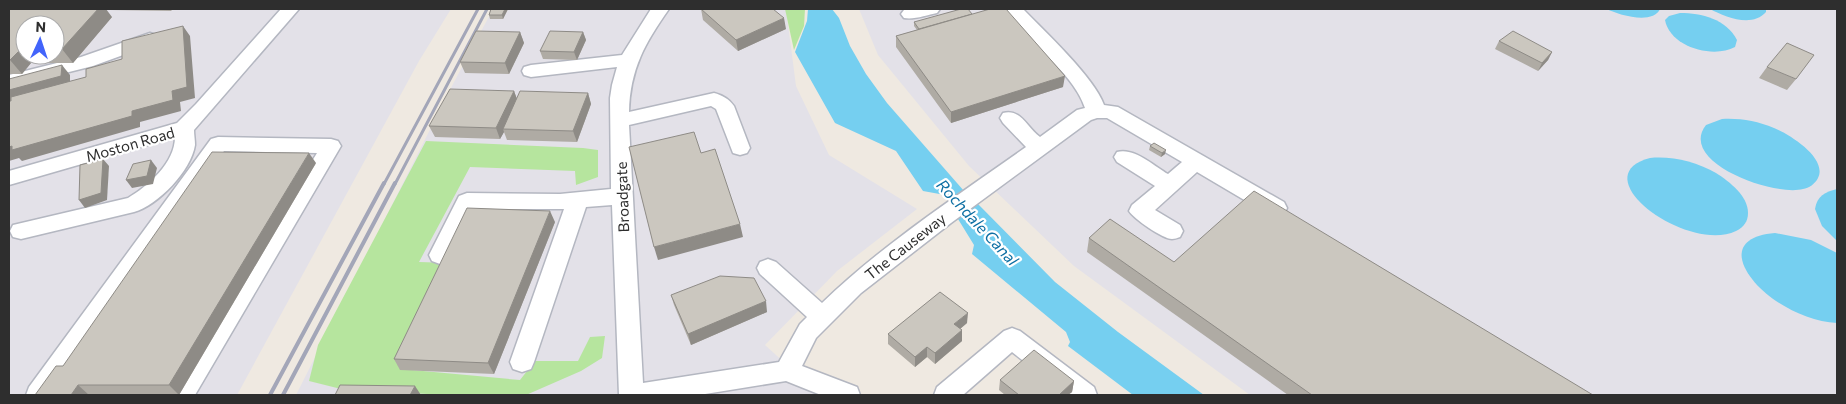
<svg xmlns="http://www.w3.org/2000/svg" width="1846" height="404" font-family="Commissioner,sans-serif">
	<rect width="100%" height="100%" fill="#efe9e1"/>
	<g fill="#e3e1e8" fill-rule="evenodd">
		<path d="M9 9H451L419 61 237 395H9ZM25 25H55V55H25Z"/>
		<path d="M493 9H786L796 86 829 155 917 209 837 271 765 345 820 395H296L453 84Z"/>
		<path d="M859 9H1837V395H1250L1074 266 969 166 878 55Z"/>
	</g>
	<g fill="#b6e59e">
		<path d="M785 9H805L804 26 794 50Z"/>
		<path d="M426 141 583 148 598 150V177L576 185 575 171 470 167 419 262 451 263 401 369 520 380 535 361H578L590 337 605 336 602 358 581 371 526 395H444L341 389 309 381 318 345Z"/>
	</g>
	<g fill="#75cff0">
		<path d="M808 9H832L839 18 850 46 866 74 887 103 964 191 956 197 923 191 896 151 835 123 795 52 807 21Z"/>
		<path d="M1607 9H1660C1653 25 1618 15 1607 9Z"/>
		<path d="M1710 9H1766V12C1752 28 1725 17 1710 9Z"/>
		<path d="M1680 13C1702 13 1726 19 1737 40L1735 47C1713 59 1670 47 1665 20L1669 16Z"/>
		<path d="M1722 119C1740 118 1757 121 1774 128 1789 134 1828 158 1818 178 1815 184 1809 188 1803 189 1774 197 1677 162 1706 125Z"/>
		<path d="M1650 158C1673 156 1696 162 1716 173 1730 182 1748 196 1748 213 1748 221 1744 227 1736 231 1687 254 1581 176 1650 158Z"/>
		<path d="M1837 189V241L1822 226 1815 209C1817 196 1825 192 1837 189Z"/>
		<path d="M978 204 1055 282 1118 332 1204 395H1133L1068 346 1070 342 1066 332 972 254 974 245 958 219Z"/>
		<path d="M1775 233 1811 240 1837 253V323C1816 322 1794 313 1776 301 1746 281 1717 238 1775 233Z"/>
	</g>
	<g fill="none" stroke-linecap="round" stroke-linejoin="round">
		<defs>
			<g id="minor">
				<path d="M281 9H299L194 130C194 135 195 140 195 145 191 171 158 205 134 212L21 239 13 237 10 231 13 225 128 198C148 186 175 163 175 137L9 185V171L177 123 196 104Z"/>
				<path d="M651 9H669C645 43 630 69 629 112L714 93C722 95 729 99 734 106L750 148 747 153 740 155 733 153 716 109 711 106 629 125 643 383 779 362 800 324 807 317 760 274 757 268 760 262 768 259 776 262 822 303C883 244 957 196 1026 147L1003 123 1000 118 1003 113C1021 108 1027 128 1040 137L1077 110 1085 108C1073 71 1025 42 1005 9H1023C1045 32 1094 77 1104 105L1118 107 1284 202 1287 208 1284 214 1276 216 1268 214 1197 172 1155 210 1180 225 1183 231 1180 237C1177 238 1175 239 1172 239 1163 239 1134 219 1129 211L1132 205 1155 186 1117 162 1114 157 1117 152C1134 147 1154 166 1168 174L1182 162 1107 118H1097L1091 120 951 223 861 293 816 338 802 366 857 387 860 395H821L786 381 699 395H619L612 205 586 207 534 362 531 369 522 372 513 369 510 362 564 209H474L448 261 440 264 432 261 429 255 459 196 467 193 560 194 611 189 610 98 612 85 617 67 531 77 524 75 522 71 524 67 531 65 622 55Z"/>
				<path d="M910 9H940L937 13C927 15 914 20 904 18L901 14 904 10Z"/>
				<path d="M150 33 156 35 159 39 156 43 93 66 9 87V75L81 57Z"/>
				<path d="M218 137 331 139 338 141 341 146 195 395H169L317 153 224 151 52 395H26L29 387 211 139Z"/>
				<path d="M1012 328 1020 331 1094 387 1097 395H1067L1012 352 963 395H934L937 387 1004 331Z"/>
			</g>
		</defs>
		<use href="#minor" stroke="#b4b7c1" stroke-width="3"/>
		<use href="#minor" fill="#fff" fill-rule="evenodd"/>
		<g stroke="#a3a6b8" stroke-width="3">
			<path d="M384 184 478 9"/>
			<path d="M395 184 487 9"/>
		</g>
		<g stroke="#a3a6b8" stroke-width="4">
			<path d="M270 395 384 183"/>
			<path d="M283 395 395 183"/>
		</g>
	</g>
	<g fill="#afaba4" fill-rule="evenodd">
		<path d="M9 9 112 17 73 63H31L22 74H9ZM25 25H55V55H25Z"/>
		<path d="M109 9H173L171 11 110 10Z"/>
		<path d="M491 9H508L503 19H490L489 15Z"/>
		<path d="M701 9 786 29 738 51 703 20Z"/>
		<path d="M972 14 1063 87 951 123 896 47V36L917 30 914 26V22Z"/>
		<path d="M520 32 524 43 509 74 465 73 460 62Z"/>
		<path d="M583 32 586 40 577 60 543 59 540 51Z"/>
		<path d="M1499 41 1552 52 1548 60 1538 71 1495 49Z"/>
		<path d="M1767 67 1796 79 1787 90 1759 78Z"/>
		<path d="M514 91 517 99 588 93 591 104 577 142 507 140 504 132 500 139 435 137 429 126Z"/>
		<path d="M1150 146 1165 154 1161 157 1149 150Z"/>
		<path d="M316 163 179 395H35L63 366Z"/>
		<path d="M555 222 494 374 400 370 394 359Z"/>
		<path d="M1089 238 1174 262 1593 395H1288L1087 252Z"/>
		<path d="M671 295 767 312 691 345 674 305Z"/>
		<path d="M967 323 960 329 962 341 935 364 927 357 915 367 888 344V334Z"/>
		<path d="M1000 380 1074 381 1072 392 1068 395H1005L999 390Z"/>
	</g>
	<g fill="#8e8b86">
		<path d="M98 9H106L112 17 73 63 62 49Z"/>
		<path d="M505 9H508L503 19 502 15Z"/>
		<path d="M784 18 786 29 738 51 736 40Z"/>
		<path d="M183 26 190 36 195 98 180 102 181 111 140 122V127L22 161 19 158 9 161V147L132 111 172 91Z"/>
		<path d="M520 32 524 43 509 74 505 63Z"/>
		<path d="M583 32 586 40 577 60 574 52Z"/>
		<path d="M20 50 31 63 22 74 10 60Z"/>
		<path d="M1552 52 1548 60 1538 71 1542 63Z"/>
		<path d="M62 65 70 75V87L9 112V90Z"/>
		<path d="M1065 76 1063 87 951 123V112Z"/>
		<path d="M514 91 518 102 503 129 504 132 500 139 496 128Z"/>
		<path d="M588 93 591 104 577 142 573 131Z"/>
		<path d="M1166 150 1165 154 1161 157 1162 153Z"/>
		<path d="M309 153 316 163 179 395 169 385Z"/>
		<path d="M103 159 109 166 107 200 85 208 79 200Z"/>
		<path d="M151 160 157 168 153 184 132 188 126 180Z"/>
		<path d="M550 211 555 222 494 374 488 363Z"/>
		<path d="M740 224 743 237 658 260 654 247Z"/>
		<path d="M766 301 767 312 691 345 688 334Z"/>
		<path d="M968 313 967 323 954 334V324Z"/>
		<path d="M962 330V341L935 364V353Z"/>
		<path d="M927 347V357L915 367V357Z"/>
		<path d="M1074 381 1072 392 1068 395H1059Z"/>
		<path d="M78 385 89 395H71Z"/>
		<path d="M415 386 421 395H410Z"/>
	</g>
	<g fill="#cbc7bf" stroke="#8e8b86">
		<path d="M9 9H98L62 49H55V25H25V49L20 50 10 60H9Z"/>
		<path d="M491 9H505L502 15H489Z"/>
		<path d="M701 9H773L784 18 736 40Z"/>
		<path d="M961 9H968L972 14 919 29 914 22Z"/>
		<path d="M990 9H1006L1065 76 951 112 896 36Z"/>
		<path d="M183 26 187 87 172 91 173 100 132 111V116L12 150V146L9 147V101H11V97L86 77V69L122 59V41Z"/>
		<path d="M476 31 520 32 505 63 460 62Z"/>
		<path d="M550 31 583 32 574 52 540 51Z"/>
		<path d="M1513 31 1552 52 1542 63 1499 41Z"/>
		<path d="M1787 43 1814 55 1796 79 1767 67Z"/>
		<path d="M62 65 61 76 9 90V79Z"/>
		<path d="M450 89 514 91 496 128 429 126Z"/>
		<path d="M520 91 588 93 573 131 503 129Z"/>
		<path d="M694 132 701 153 715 149 740 224 654 247 629 147Z"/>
		<path d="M1154 143 1166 150 1162 153 1150 146Z"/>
		<path d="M212 152 309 153 169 385H78L71 395H35L56 366H63Z"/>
		<path d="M103 159 101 193 79 200 80 165Z"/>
		<path d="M151 160 147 176 126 180 133 164Z"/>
		<path d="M1254 191 1593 395H1312L1089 238 1110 219 1174 262Z"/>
		<path d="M467 208 550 211 488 363 394 359Z"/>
		<path d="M720 276 754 278 766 301 688 334 671 295Z"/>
		<path d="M940 292 968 313 954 324 962 330 935 353 927 347 915 357 888 334Z"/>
		<path d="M1034 350 1074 381 1059 395H1019L1000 380Z"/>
		<path d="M340 385 415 386 410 395H335Z"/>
	</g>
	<g text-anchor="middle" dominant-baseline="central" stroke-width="4.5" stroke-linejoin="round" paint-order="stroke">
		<g font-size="15" fill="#2e2e2e" stroke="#fff">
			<text transform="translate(130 144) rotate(-16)">Moston Road</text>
			<text transform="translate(622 197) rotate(-92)">Broadgate</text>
			<text transform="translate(905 246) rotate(-38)">The Causeway</text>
		</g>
		<g font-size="16" font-style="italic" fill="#0d6fa3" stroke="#fff">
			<text transform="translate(978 222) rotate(47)">Rochdale Canal</text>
		</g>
	</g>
	<rect width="1846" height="404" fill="none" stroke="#2e2e2e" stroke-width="20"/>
	<g transform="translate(40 40) rotate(3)"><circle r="24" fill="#ffffff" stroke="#ababab"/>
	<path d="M0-4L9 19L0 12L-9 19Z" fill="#4264fb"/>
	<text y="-8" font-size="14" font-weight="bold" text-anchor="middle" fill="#2e2e2e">N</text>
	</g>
</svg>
